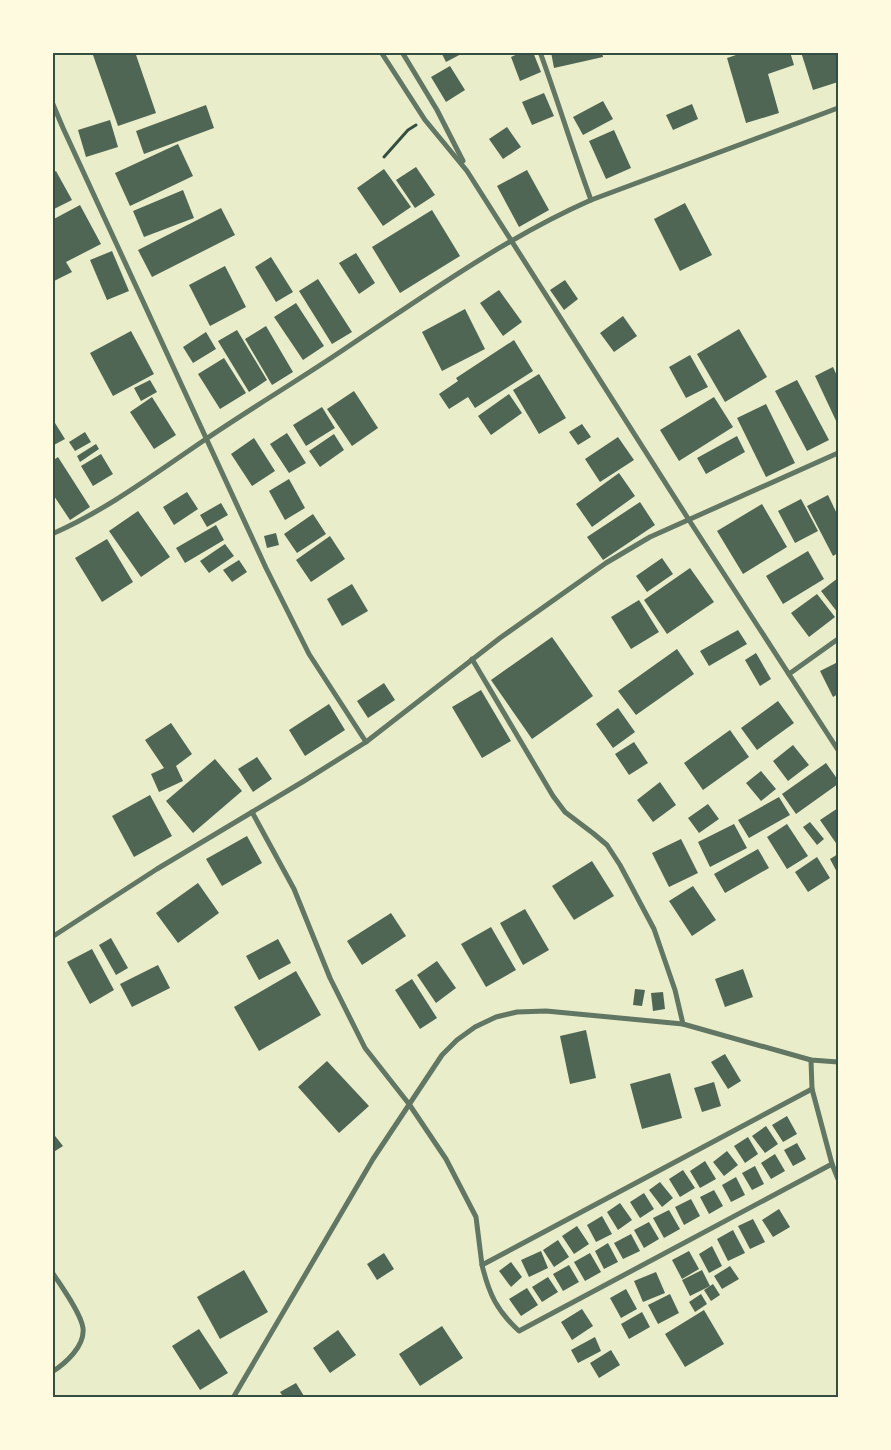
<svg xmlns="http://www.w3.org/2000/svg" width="891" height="1450" font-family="'IBM Plex Sans',sans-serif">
	<rect width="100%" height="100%" fill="#e9edc9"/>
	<g fill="#4f6655">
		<path d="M102 52H135L156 113 118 126 93 55Z"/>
		<path d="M441 52H465L446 62Z"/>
		<path d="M522 52H533L541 72 520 81 511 57Z"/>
		<path d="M551 52H602L603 57 554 68Z"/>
		<path d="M745 52H790L794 65 768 74 779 113 746 123 727 58Z"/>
		<path d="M801 52H838V82L813 90Z"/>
		<path d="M450 66 465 90 446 102 431 77Z"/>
		<path d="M544 93 554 116 532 125 522 102Z"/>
		<path d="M603 101 613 119 583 135 573 117Z"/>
		<path d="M692 104 698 119 673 130 666 115Z"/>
		<path d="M206 105 214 128 144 154 136 131Z"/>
		<path d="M110 120 118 147 86 157 78 130Z"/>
		<path d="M507 127 521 147 503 159 489 139Z"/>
		<path d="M614 130 631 168 606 179 589 141Z"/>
		<path d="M178 144 193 176 130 206 115 173Z"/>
		<path d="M416 167 435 195 415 208 396 180Z"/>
		<path d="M384 169 411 207 383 226 357 188Z"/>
		<path d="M527 170 549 210 519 227 497 186Z"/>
		<path d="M56 171 72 200 52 210V173Z"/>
		<path d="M183 190 194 218 144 237 133 211Z"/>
		<path d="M685 203 712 255 680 271 654 219Z"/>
		<path d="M80 205 101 244 66 262 72 272 52 282V220Z"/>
		<path d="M221 208 235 235 152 277 138 250Z"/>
		<path d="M432 210 460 256 400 293 372 247Z"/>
		<path d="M112 251 129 291 107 300 90 260Z"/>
		<path d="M356 253 375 283 359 294 339 263Z"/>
		<path d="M271 257 293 292 276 302 255 267Z"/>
		<path d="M225 266 246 307 210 326 189 285Z"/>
		<path d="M318 279 352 332 332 344 299 291Z"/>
		<path d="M565 280 578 299 564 310 550 290Z"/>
		<path d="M499 290 522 322 503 336 480 303Z"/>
		<path d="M296 303 324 346 303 360 274 317Z"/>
		<path d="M465 309 485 349 442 371 422 332Z"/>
		<path d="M623 316 637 336 614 352 600 333Z"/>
		<path d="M266 326 293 372 272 385 245 339Z"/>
		<path d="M739 329 767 377 725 402 697 354Z"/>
		<path d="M237 330 267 380 249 392 218 341Z"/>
		<path d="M131 331 154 374 113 396 90 353Z"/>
		<path d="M206 332 216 349 193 363 183 347Z"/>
		<path d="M514 340 533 371 475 408 468 397 449 409 439 394 458 381 456 378Z"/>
		<path d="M690 355 708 387 686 398 669 367Z"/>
		<path d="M224 358 246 393 220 409 198 374Z"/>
		<path d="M833 367 838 378V425L815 376Z"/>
		<path d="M539 374 566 418 539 434 513 390Z"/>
		<path d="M150 380 157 392 141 401 134 388Z"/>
		<path d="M797 380 829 440 807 451 775 391Z"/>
		<path d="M354 391 378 428 352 446 327 409Z"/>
		<path d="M509 394 522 413 491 435 478 416Z"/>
		<path d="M152 397 176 435 154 449 130 412Z"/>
		<path d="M714 397 733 427 679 461 660 430Z"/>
		<path d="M766 404 795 463 766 477 737 418Z"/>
		<path d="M322 407 335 428 306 446 293 425Z"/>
		<path d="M55 423 65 439 52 446V424Z"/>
		<path d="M582 424 591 437 578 445 569 432Z"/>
		<path d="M85 432 91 442 75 451 69 442Z"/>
		<path d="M287 433 306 463 289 473 270 444Z"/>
		<path d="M334 434 344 450 320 467 309 451Z"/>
		<path d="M737 436 745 452 706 474 697 458Z"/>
		<path d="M618 437 634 460 600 482 585 459Z"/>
		<path d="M254 438 275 471 252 486 231 454Z"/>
		<path d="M96 444 99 449 80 462 77 456Z"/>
		<path d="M101 454 113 474 93 486 81 466Z"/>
		<path d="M58 457 90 507 70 520 52 493V461Z"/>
		<path d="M619 473 635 496 592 527 576 504Z"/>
		<path d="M289 479 305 508 285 520 269 491Z"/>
		<path d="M187 492 198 509 174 525 163 507Z"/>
		<path d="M828 495 838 516V553L833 556 807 506Z"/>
		<path d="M801 499 818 531 795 543 778 511Z"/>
		<path d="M640 502 655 525 603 560 587 537Z"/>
		<path d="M221 503 228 515 207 527 200 515Z"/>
		<path d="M762 504 787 547 743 574 717 531Z"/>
		<path d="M138 511 170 557 141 577 109 531Z"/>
		<path d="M313 514 326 534 297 553 284 534Z"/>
		<path d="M216 525 224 540 185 563 176 548Z"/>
		<path d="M276 533 279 545 267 548 264 536Z"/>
		<path d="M330 536 345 559 311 582 296 560Z"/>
		<path d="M107 539 133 582 102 602 75 558Z"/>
		<path d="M225 544 234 556 209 573 200 561Z"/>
		<path d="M808 551 824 579 783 604 766 576Z"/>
		<path d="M662 558 673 574 647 592 636 576Z"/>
		<path d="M239 560 247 572 232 582 223 570Z"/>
		<path d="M690 568 714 602 667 634 644 600Z"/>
		<path d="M838 578V613L821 591Z"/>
		<path d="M352 584 368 611 342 626 327 599Z"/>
		<path d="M817 594 835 617 809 637 791 613Z"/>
		<path d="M639 600 659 632 631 649 611 617Z"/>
		<path d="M738 630 747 644 709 666 700 651Z"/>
		<path d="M552 637 593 696 532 739 491 680Z"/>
		<path d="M677 649 694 674 636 715 618 691Z"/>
		<path d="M756 653 771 679 760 686 745 660Z"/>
		<path d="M838 662V694L833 697 820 671Z"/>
		<path d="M384 683 395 700 368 718 357 701Z"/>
		<path d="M481 690 511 741 482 758 452 707Z"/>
		<path d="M778 701 794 723 757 750 741 728Z"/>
		<path d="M329 704 345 730 305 756 289 730Z"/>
		<path d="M618 708 635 732 613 748 596 724Z"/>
		<path d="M171 723 192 754 176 766 183 781 159 792 151 774 164 768 145 740Z"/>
		<path d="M730 730 749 757 703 790 684 763Z"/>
		<path d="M634 742 648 763 629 775 615 754Z"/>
		<path d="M793 745 809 765 788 781 773 761Z"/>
		<path d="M257 757 272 779 253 792 238 769Z"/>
		<path d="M215 759 242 791 193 833 166 801Z"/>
		<path d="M826 763 838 780V784L796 814 782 794Z"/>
		<path d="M761 771 776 789 761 801 746 783Z"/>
		<path d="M660 782 676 805 653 822 637 800Z"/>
		<path d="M150 795 172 836 134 857 112 816Z"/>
		<path d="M779 797 790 815 749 838 738 820Z"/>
		<path d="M708 804 719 819 699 833 688 818Z"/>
		<path d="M838 808V846L820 820Z"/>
		<path d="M810 822 824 839 817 845 803 827Z"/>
		<path d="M734 824 747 848 710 867 698 842Z"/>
		<path d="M787 824 808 856 787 869 767 837Z"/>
		<path d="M247 836 262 863 222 886 206 859Z"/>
		<path d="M681 839 698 873 669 887 652 853Z"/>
		<path d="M758 849 769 868 725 893 714 874Z"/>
		<path d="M838 854V874L830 859Z"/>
		<path d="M817 857 830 878 808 892 795 872Z"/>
		<path d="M592 861 614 896 574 920 552 886Z"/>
		<path d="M198 883 219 913 178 943 156 913Z"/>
		<path d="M693 886 716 920 692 936 669 901Z"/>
		<path d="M525 909 549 950 523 965 500 923Z"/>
		<path d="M391 913 406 936 362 965 347 941Z"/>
		<path d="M491 927 516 970 486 987 461 944Z"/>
		<path d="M111 938 128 968 116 975 99 945Z"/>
		<path d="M278 939 291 963 259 980 246 956Z"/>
		<path d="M92 949 114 990 90 1004 67 962Z"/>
		<path d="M437 961 456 988 436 1003 417 975Z"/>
		<path d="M158 965 170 988 132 1007 120 984Z"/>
		<path d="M743 969 753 997 725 1007 715 979Z"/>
		<path d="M296 971 321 1015 259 1051 234 1007Z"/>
		<path d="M412 979 437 1018 420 1029 395 990Z"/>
		<path d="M635 989 645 990 642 1006 633 1005Z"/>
		<path d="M663 992 665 1009 653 1011 651 993Z"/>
		<path d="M586 1030 596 1078 570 1084 560 1036Z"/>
		<path d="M725 1054 741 1081 728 1089 711 1062Z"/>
		<path d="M327 1061 369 1106 339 1133 298 1087Z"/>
		<path d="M670 1073 682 1118 642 1129 630 1084Z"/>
		<path d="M714 1082 721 1106 702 1112 694 1088Z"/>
		<path d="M787 1116 797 1134 783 1142 772 1125Z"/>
		<path d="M766 1126 778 1144 765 1153 752 1136Z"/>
		<path d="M52 1132 63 1146 52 1153Z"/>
		<path d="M748 1137 758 1154 745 1163 734 1146Z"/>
		<path d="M797 1143 806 1159 793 1166 784 1150Z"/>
		<path d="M727 1151 738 1165 724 1176 713 1162Z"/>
		<path d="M775 1154 785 1171 771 1179 761 1163Z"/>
		<path d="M705 1161 716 1179 700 1188 690 1171Z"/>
		<path d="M755 1166 764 1184 752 1190 742 1173Z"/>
		<path d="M683 1170 695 1188 680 1197 669 1179Z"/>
		<path d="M736 1177 745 1195 731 1202 722 1185Z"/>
		<path d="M660 1182 673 1198 662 1207 649 1190Z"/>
		<path d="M714 1190 723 1206 709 1214 700 1197Z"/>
		<path d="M644 1193 654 1209 640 1218 630 1202Z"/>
		<path d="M691 1199 700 1216 684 1225 675 1207Z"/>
		<path d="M620 1203 632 1220 618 1230 607 1212Z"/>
		<path d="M779 1209 790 1227 773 1237 762 1220Z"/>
		<path d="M669 1210 680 1229 664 1238 653 1218Z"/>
		<path d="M602 1216 612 1234 596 1242 587 1225Z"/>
		<path d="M753 1219 765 1242 750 1249 738 1226Z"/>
		<path d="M649 1222 659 1239 644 1248 634 1230Z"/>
		<path d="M577 1226 589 1244 574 1254 562 1236Z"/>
		<path d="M733 1230 745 1253 728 1261 717 1239Z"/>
		<path d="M631 1234 640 1251 623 1259 614 1243Z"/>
		<path d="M558 1240 569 1257 554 1267 543 1250Z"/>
		<path d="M608 1243 618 1262 604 1269 595 1251Z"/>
		<path d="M712 1246 722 1266 709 1273 699 1254Z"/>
		<path d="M541 1251 548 1268 529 1277 521 1260Z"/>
		<path d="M689 1251 699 1269 682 1279 672 1260Z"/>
		<path d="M384 1253 394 1269 377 1280 367 1264Z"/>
		<path d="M590 1253 601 1272 585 1281 574 1262Z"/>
		<path d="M511 1262 522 1277 511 1287 499 1271Z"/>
		<path d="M569 1265 579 1282 563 1291 553 1274Z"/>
		<path d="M730 1266 739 1279 722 1289 714 1276Z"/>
		<path d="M244 1270 268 1312 220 1339 197 1297Z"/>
		<path d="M702 1270 710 1286 690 1296 682 1280Z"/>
		<path d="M656 1272 665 1293 643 1302 634 1281Z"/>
		<path d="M548 1277 558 1292 542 1302 532 1287Z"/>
		<path d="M713 1284 720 1295 711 1301 704 1290Z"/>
		<path d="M527 1288 538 1305 521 1316 509 1299Z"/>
		<path d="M626 1289 637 1309 621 1318 610 1298Z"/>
		<path d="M670 1294 679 1313 658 1324 648 1305Z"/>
		<path d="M701 1294 707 1304 695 1312 689 1302Z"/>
		<path d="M582 1309 593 1326 572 1340 561 1322Z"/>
		<path d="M704 1310 724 1344 685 1367 665 1334Z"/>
		<path d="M642 1312 650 1327 629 1339 621 1324Z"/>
		<path d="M442 1326 463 1358 420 1386 399 1354Z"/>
		<path d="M199 1329 228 1373 200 1390 172 1346Z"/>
		<path d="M338 1330 356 1355 330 1373 313 1348Z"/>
		<path d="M595 1337 601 1351 578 1363 571 1350Z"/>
		<path d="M611 1350 620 1365 599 1378 590 1363Z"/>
		<path d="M296 1383 304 1396 284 1398 280 1392Z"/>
	</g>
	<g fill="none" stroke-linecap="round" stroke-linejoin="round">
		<path stroke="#344e41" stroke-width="3" d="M384 157 408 130 416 125"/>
		<g stroke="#617663" stroke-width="5">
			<path d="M381 52 425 120 467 171 689 520 838 750"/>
			<path d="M402 52 437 110 463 161"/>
			<path d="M540 52C558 101 573 151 591 200"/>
			<path d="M52 102 63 128 266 568 309 654 366 742"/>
			<path d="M52 534C107 510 157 472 206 439 253 407 302 378 349 346 427 294 505 238 591 200L838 108"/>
			<path d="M472 659 553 796 565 812 594 834 607 845 620 865 654 929 675 990 683 1024"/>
			<path d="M789 674 838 639"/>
			<path d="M252 812 294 889 330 978 365 1048 409 1104 446 1159 476 1217 482 1265 812 1089"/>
			<path d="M52 937 157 869 304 781 366 742 500 638 606 563 650 537 838 453"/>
			<path d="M811 1060 812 1089 832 1164 838 1179"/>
			<path d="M482 1265C489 1294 497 1311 519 1331L832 1164"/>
			<path d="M52 1272C61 1286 81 1313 83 1328 85 1346 66 1363 52 1372"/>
			<path d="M233 1398 373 1159 442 1055 457 1040 475 1027 496 1017 517 1012 546 1011 683 1024 811 1060 838 1062"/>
		</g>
	</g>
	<rect width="891" height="1450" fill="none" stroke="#fefae0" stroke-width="108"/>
	<rect x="54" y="54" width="783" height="1342" fill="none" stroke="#344e41" stroke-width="2"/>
</svg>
